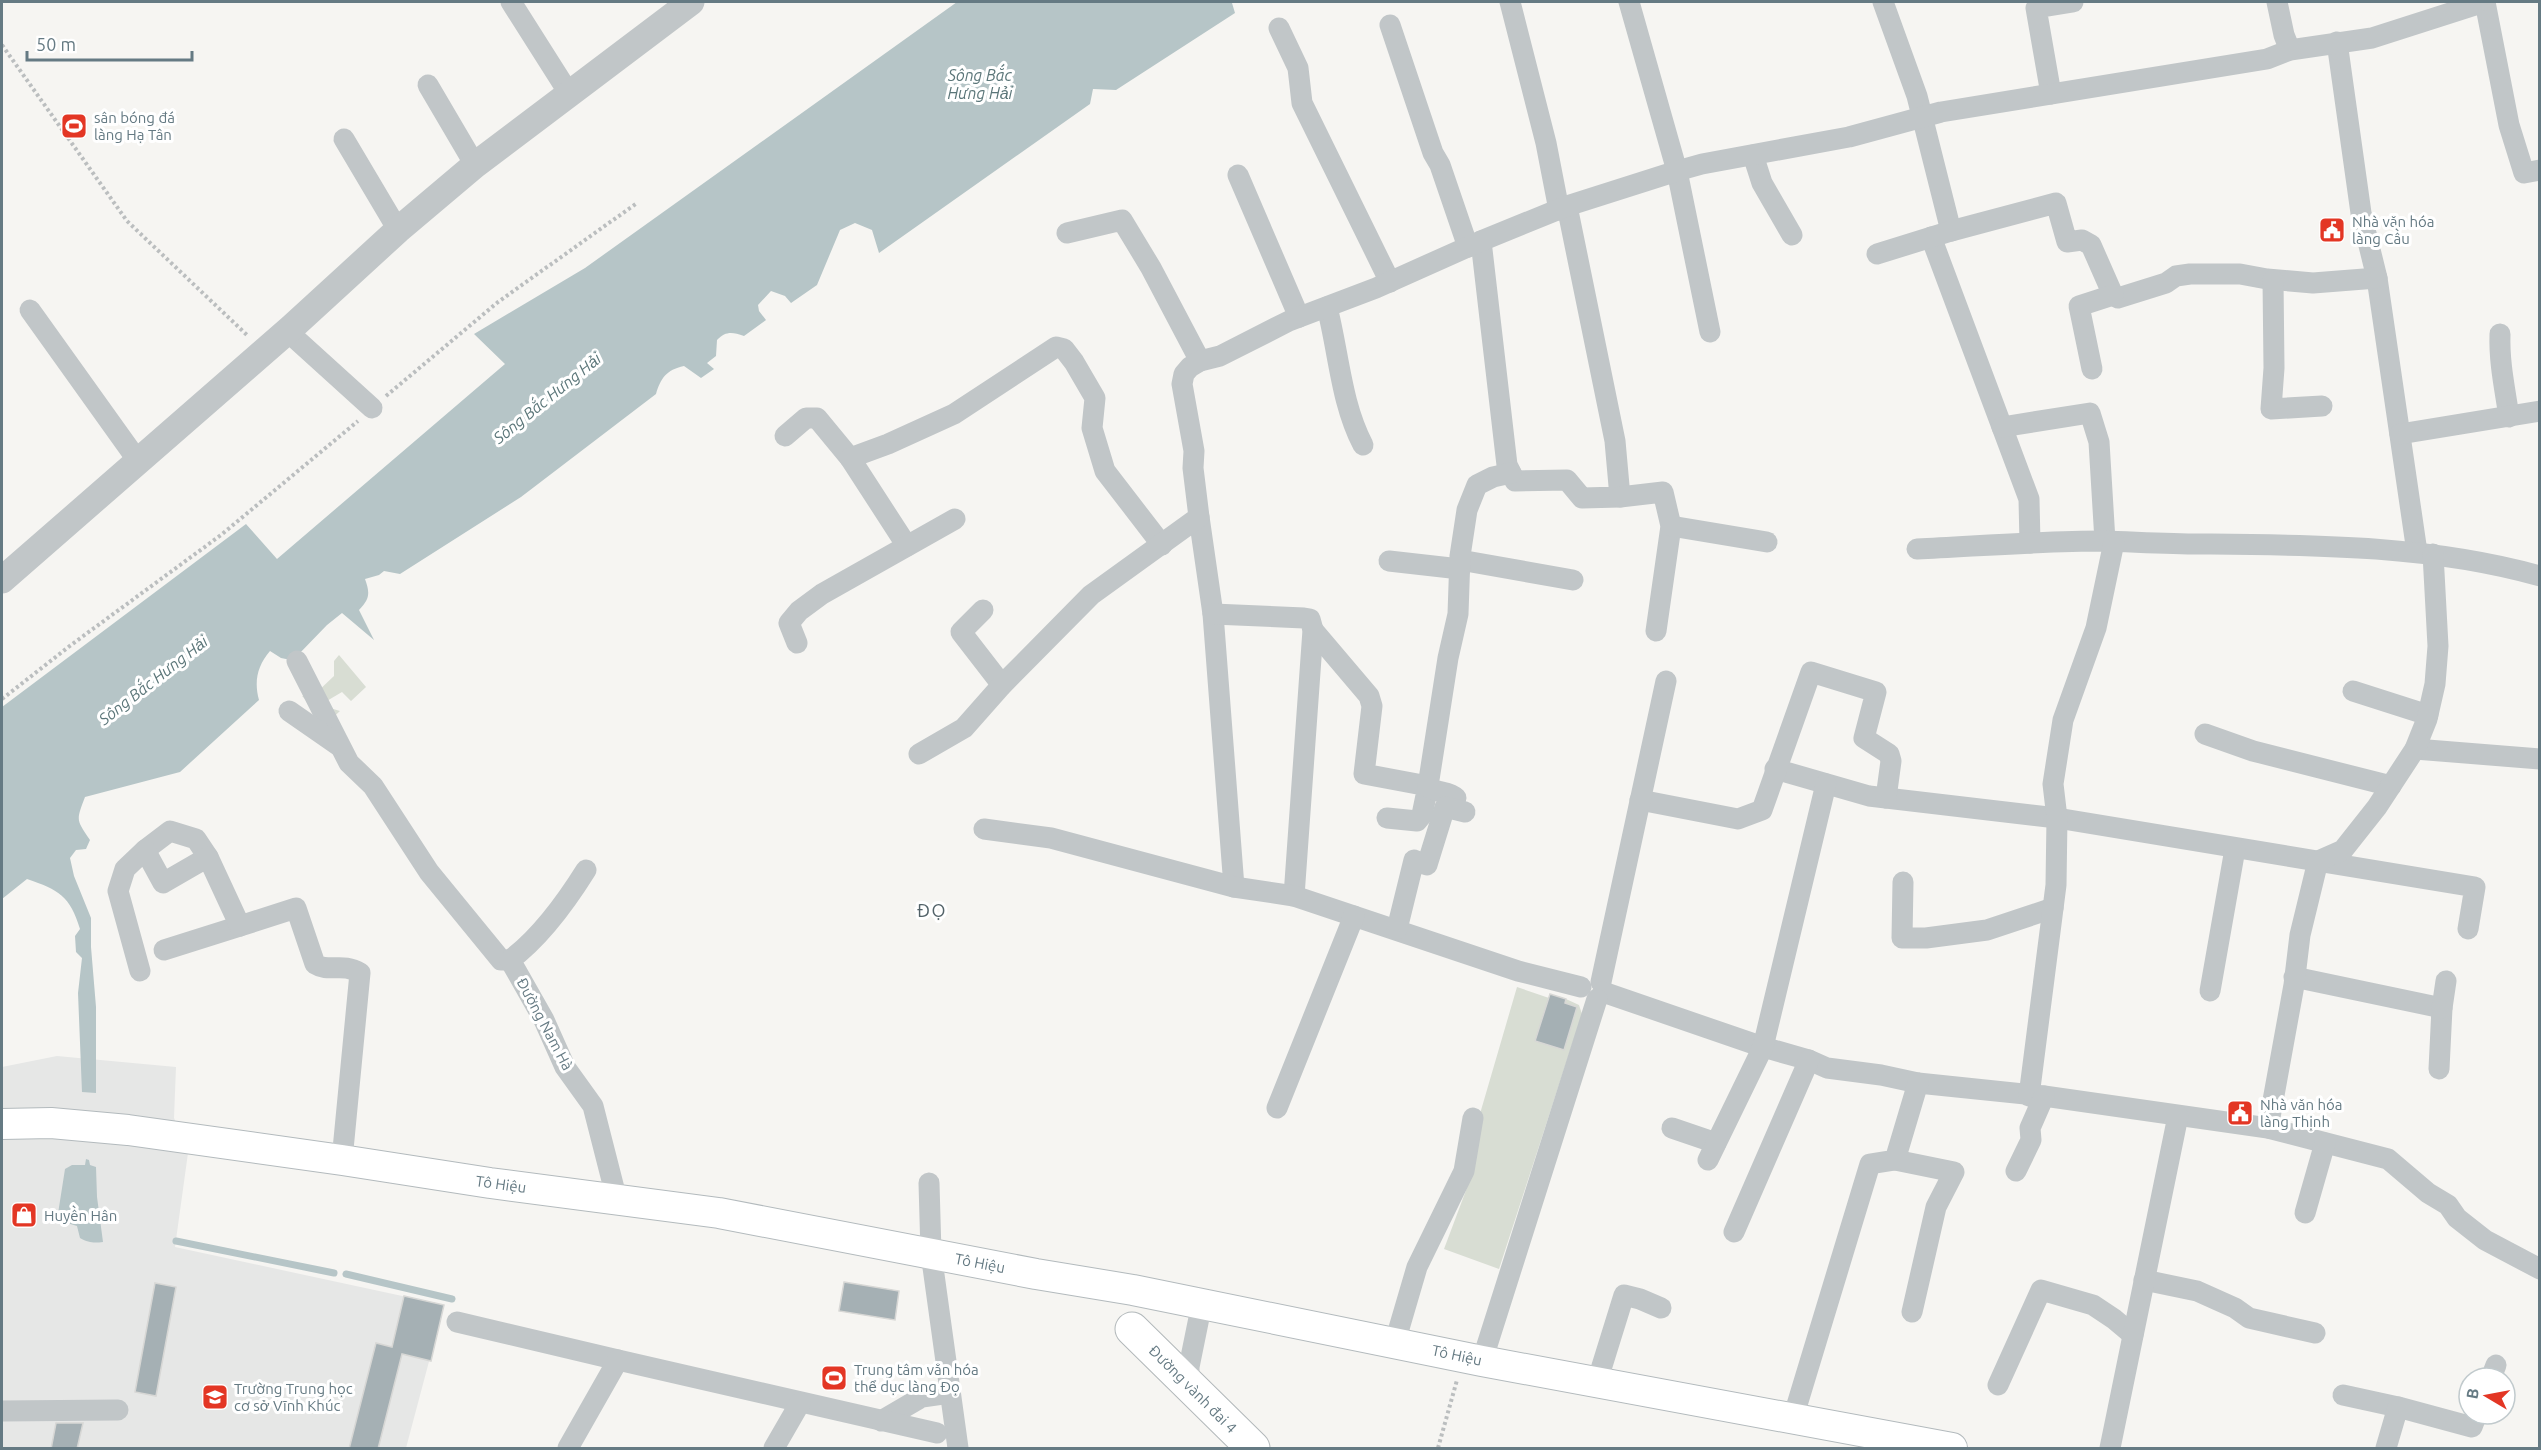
<svg xmlns="http://www.w3.org/2000/svg" width="2541" height="1450" font-family="Ubuntu,sans-serif">
	<rect width="100%" height="100%" fill="#f6f5f2"/>
	<path fill="#e6e7e6" d="M57 1056 176 1067 174 1118 188 1153 175 1247 444 1305 406 1448H2V1067Z"/>
	<g fill="#d8ddd3">
		<path d="M339 655 366 687 351 701 342 692 320 705 340 711 328 722 302 696 314 695 334 676V661Z"/>
		<path d="M1517 987 1549 998 1535 1041 1563 1050 1577 1007 1565 1003 1566 999 1579 1005 1582 1014 1499 1269 1444 1249 1474 1169 1477 1124Z"/>
	</g>
	<g fill="#b6c5c7">
		<path d="M957 2H1234L1232 3 1235 13 1116 90 1093 89 1090 104 879 253 872 230 855 223 840 230 817 285 791 303 785 296 771 291 758 305 759 311 766 320 744 336C732 332 726 331 717 340L716 356 707 363 714 369 701 378 684 366C666 370 661 378 656 394L521 497 400 574 384 571 379 575 365 579C370 593 370 599 359 610L374 640 342 613 327 625 297 656 291 660 281 658 270 651C257 666 254 682 259 700L180 772 85 797C76 821 76 819 90 840L86 849 76 850 70 858 74 876 91 918V947L96 1007V1093L82 1092 78 993 82 958 76 952 75 936 80 929C70 896 59 890 27 879L2 899V707L246 524 277 559 505 364 474 334 585 268Z"/>
		<path d="M86 1159 89 1160 90 1165 96 1167 97 1197 103 1242C94 1243 89 1243 80 1238L77 1226 57 1220 65 1169 72 1165H85Z"/>
	</g>
	<g fill="none" stroke-linecap="round" stroke-linejoin="round">
		<g stroke="#b6c5c7" stroke-width="7">
			<path d="M176 1241 334 1273"/>
			<path d="M346 1274 452 1299"/>
		</g>
	</g>
	<g fill="#a5b0b4" stroke="#d7d7d5" stroke-width="1.5">
		<path d="M1550 994 1566 999 1565 1003 1577 1007 1564 1050 1535 1041Z"/>
		<path d="M844 1282 899 1291 895 1320 839 1311Z"/>
		<path d="M155 1283 176 1287 156 1396 135 1392Z"/>
		<path d="M404 1296 444 1305 431 1361 402 1354 378 1449H349L376 1343 392 1347Z"/>
		<path d="M56 1423H83L77 1449H51Z"/>
	</g>
	<g fill="none" stroke-linecap="round" stroke-linejoin="round">
		<defs>
			<path id="secondary" d="M2 1124 51 1123 128 1130 342 1160 490 1183 719 1213 1036 1274 1133 1290 1482 1361 1952 1448"/>
			<path id="primary" d="M1132 1329 1253 1448"/>
		</defs>
		<use href="#secondary" stroke="#b3babd" stroke-width="32"/>
		<use href="#primary" stroke="#b2b8ba" stroke-width="35"/>
		<g stroke="#bbbebf" stroke-width="4" stroke-dasharray="3 3" stroke-linecap="butt">
			<path d="M2 45 127 221 248 336"/>
			<path d="M386 396 498 302 637 203"/>
			<path d="M2 699 71 645 221 535 358 421"/>
			<path d="M1438 1448 1457 1380"/>
		</g>
		<g stroke="#c1c6c8" stroke-width="21">
			<path d="M511 2 570 95"/>
			<path d="M1510 2 1546 143 1559 210"/>
			<path d="M1629 2 1677 171 1710 332"/>
			<path d="M1883 2 1917 96 1951 231"/>
			<path d="M2277 2 2284 35 2290 50"/>
			<path d="M2485 2 2509 125 2524 173 2540 170"/>
			<path d="M1390 25 1433 153 1440 165 1468 247"/>
			<path d="M1279 28 1298 68 1302 103 1390 282"/>
			<path d="M2337 42 2361 213 2377 278 2417 552"/>
			<path d="M428 85 475 165"/>
			<path d="M2051 94 2036 8 2073 2"/>
			<path d="M344 139 398 230"/>
			<path d="M1753 155 1762 183 1792 235"/>
			<path d="M1238 175 1299 317"/>
			<path d="M1067 233 1122 220 1151 268 1200 361"/>
			<path d="M1931 237 2029 499 2030 543"/>
			<path d="M1481 241 1507 465 1515 481 1567 480 1582 498 1620 497 1615 441 1567 206"/>
			<path d="M1877 254 1951 231 2056 203 2067 242 2082 240 2091 245 2113 295 2118 298 2166 283 2176 276 2190 274H2240L2267 279 2313 283 2377 278"/>
			<path d="M2273 280 2274 368 2271 409 2322 406"/>
			<path d="M1327 307C1339 354 1341 403 1363 445"/>
			<path d="M30 310 138 461"/>
			<path d="M287 331 372 408"/>
			<path d="M2500 334C2499 363 2505 389 2509 417"/>
			<path d="M2092 369 2079 306 2113 295"/>
			<path d="M2002 427 2090 413 2099 442 2105 541"/>
			<path d="M2400 434 2540 411"/>
			<path d="M785 436 806 418H817L850 458"/>
			<path d="M1620 497 1663 492 1671 526 1656 631"/>
			<path d="M1199 517 1213 614 1234 887"/>
			<path d="M1671 526 1767 542"/>
			<path d="M907 546 850 458 888 444 954 414 1056 347 1064 349 1074 362 1095 398 1092 428 1105 471 1162 545"/>
			<path d="M1917 549C1980 546 2042 541 2104 541 2136 542 2168 544 2200 544 2314 545 2429 545 2540 576"/>
			<path d="M1460 560 1573 580"/>
			<path d="M1389 561 1460 569"/>
			<path d="M983 610 961 632 1002 685"/>
			<path d="M1213 614 1304 618 1310 619 1313 630 1294 896"/>
			<path d="M1313 630 1369 696 1372 706 1364 774 1428 786 1422 815 1417 821 1387 818"/>
			<path d="M797 643 789 623 799 611 822 594 955 519"/>
			<path d="M297 661 349 763 373 786 429 872 501 960H510"/>
			<path d="M2353 691 2428 715"/>
			<path d="M289 711 338 745"/>
			<path d="M2205 734 2253 751 2391 786"/>
			<path d="M2415 749 2540 759"/>
			<path d="M919 754 964 728 1002 685 1091 595 1199 517 1193 468 1194 451 1182 384 1184 374 1190 367 1200 361 1220 356 1289 321 1376 288 1481 241 1567 206 1677 171 1702 164 1849 137 1941 112 2267 59 2290 50 2372 38 2475 5 2477 2"/>
			<path d="M1775 769 1869 796 2057 818 2475 887 2468 929"/>
			<path d="M1456 798C1448 790 1436 794 1428 786L1448 658 1458 614 1460 556 1467 510 1477 485 1493 477 1511 473"/>
			<path d="M1640 800 1738 819 1762 810 1811 672 1876 692 1864 738 1889 754 1891 761 1886 798"/>
			<path d="M984 829 1051 838 1234 887 1294 896 1518 971 1581 987"/>
			<path d="M145 850 170 831 196 839 208 857"/>
			<path d="M586 870C566 902 541 937 510 960L544 1020 565 1067 593 1106 617 1200"/>
			<path d="M1903 882 1902 938H1926L1987 930 2053 908"/>
			<path d="M1397 929 1414 860 1427 865 1445 807 1465 812"/>
			<path d="M164 950 240 926"/>
			<path d="M140 971 118 891 125 869 145 850 163 883 208 857 240 926 296 908 315 964C329 973 342 962 360 973L342 1160"/>
			<path d="M2294 977 2442 1008 2439 1069"/>
			<path d="M1601 982 1666 681"/>
			<path d="M2210 991 2235 849"/>
			<path d="M1603 992 1763 1047 1809 1060 1827 1068 1881 1075 1918 1083 2044 1096 2268 1128 2388 1159 2428 1193 2448 1205 2457 1218 2485 1240 2540 1269"/>
			<path d="M2442 1008 2446 981"/>
			<path d="M2029 1096 2056 885 2057 818 2053 784 2063 720 2096 628 2114 542"/>
			<path d="M1277 1108 1354 916"/>
			<path d="M1672 1128 1716 1143"/>
			<path d="M2268 1128 2294 985 2300 935 2318 861 2343 850 2377 807 2415 749 2427 719 2435 684 2438 646 2433 554"/>
			<path d="M1708 1160 1763 1047 1826 784"/>
			<path d="M1895 1160 1954 1172 1936 1207 1912 1312"/>
			<path d="M2016 1171 2031 1140 2030 1128 2044 1096"/>
			<path d="M929 1183 931 1253 958 1448"/>
			<path d="M2305 1213 2325 1143"/>
			<path d="M1734 1232 1809 1060"/>
			<path d="M2144 1280 2197 1291 2235 1308 2249 1318 2315 1333"/>
			<path d="M457 1322 618 1360"/>
			<path d="M1395 1342 1417 1267 1464 1171 1473 1118"/>
			<path d="M1482 1361 1597 999"/>
			<path d="M2491 1378 2496 1365"/>
			<path d="M1597 1382 1624 1295 1640 1299 1661 1308"/>
			<path d="M1189 1385V1367L1202 1303"/>
			<path d="M1998 1385 2041 1290 2093 1305 2114 1319 2133 1335"/>
			<path d="M2343 1395 2398 1407"/>
			<path d="M2 1411 118 1410"/>
			<path d="M1793 1418 1870 1164 1895 1160 1918 1083"/>
			<path d="M881 1421 922 1397 950 1393"/>
			<path d="M568 1448 618 1360 937 1433"/>
			<path d="M774 1448 800 1403"/>
			<path d="M2110 1448 2178 1116"/>
			<path d="M2386 1448 2398 1407 2472 1427 2477 1414"/>
		</g>
		<path stroke="#c1c6c8" stroke-width="27" d="M2 580 291 328 398 230 475 165 691 2"/>
		<use href="#secondary" stroke="#fff" stroke-width="30"/>
		<use href="#primary" stroke="#fff" stroke-width="33"/>
	</g>
	<defs>
		<symbol id="stadium-square" viewBox="-11 -11 22 22"><rect x="-9" y="-9" width="18" height="18" rx="4" fill="#e33624" stroke="#fff"/><path d="M0-5a6.5 5 0 1 0 0 10a6.5 5 0 1 0 0-10ZM-3.5-1.8h7v3.6h-7Z" fill="#fff"/></symbol>
		<symbol id="civic-square" viewBox="-11 -11 22 22"><rect x="-9" y="-9" width="18" height="18" rx="4" fill="#e33624" stroke="#fff"/><path d="M-.6-6.5H3V-4.5H.6V-3L4-1V1h2V6H-6V1h2V-1L-.6-3ZM-1.2 2.5V6h2.4V2.5Z" fill="#fff"/></symbol>
		<symbol id="shop-square" viewBox="-11 -11 22 22"><rect x="-9" y="-9" width="18" height="18" rx="4" fill="#e33624" stroke="#fff"/><path d="M-5-2.5h2.3a2.7 3.5 0 0 1 5.4 0H5L5.5 6h-11ZM-1.5-2.5h3a1.5 2.3 0 0 0-3 0Z" fill="#fff"/></symbol>
		<symbol id="school-square" viewBox="-11 -11 22 22"><rect x="-9" y="-9" width="18" height="18" rx="4" fill="#e33624" stroke="#fff"/><path d="M0-5L7-2L0 1L-7-2ZM-4 1L0 2.5L4 1V4Q0 6-4 4Z" fill="#fff"/></symbol>
	</defs>
	<g fill-rule="evenodd">
		<use href="#stadium-square" x="59" y="111" width="30" height="30"/>
		<use href="#civic-square" x="2317" y="215" width="30" height="30"/>
		<use href="#civic-square" x="2225" y="1098" width="30" height="30"/>
		<use href="#shop-square" x="9" y="1200" width="30" height="30"/>
		<use href="#stadium-square" x="819" y="1363" width="30" height="30"/>
		<use href="#school-square" x="200" y="1382" width="30" height="30"/>
	</g>
	<g text-anchor="middle" dominant-baseline="central" stroke-width="6" stroke-linejoin="round" paint-order="stroke">
		<g font-size="15" fill="#657a83" stroke="#fff" text-anchor="start">
			<text x="94" y="117">sân bóng đá<tspan x="94" dy="17">làng Hạ Tân</tspan></text>
			<text x="2352" y="221">Nhà văn hóa<tspan x="2352" dy="17">làng Cầu</tspan></text>
			<text x="2260" y="1104">Nhà văn hóa<tspan x="2260" dy="17">làng Thịnh</tspan></text>
			<text x="44" y="1215">Huyền Hân</text>
			<text x="854" y="1369">Trung tâm văn hóa<tspan x="854" dy="17">thể dục làng Đọ</tspan></text>
			<text x="234" y="1388">Trường Trung học<tspan x="234" dy="17">cơ sở Vĩnh Khúc</tspan></text>
		</g>
		<g font-size="15" fill="#657a83" stroke="#fff">
			<text transform="translate(545 1024) rotate(62)">Đường Nam Hà</text>
			<text transform="translate(501 1184) rotate(8)">Tô Hiệu</text>
			<text transform="translate(980 1263) rotate(11)">Tô Hiệu</text>
			<text transform="translate(1457 1355) rotate(12)">Tô Hiệu</text>
			<text transform="translate(1193 1389) rotate(45)">Đường vành đai 4</text>
		</g>
		<g font-size="16" font-style="italic" fill="#5b7679" stroke="#fff">
			<text x="980" y="75">Sông Bắc<tspan x="980" dy="18">Hưng Hải</tspan></text>
			<text transform="translate(547 398) rotate(-39)">Sông Bắc Hưng Hải</text>
			<text transform="translate(153 680) rotate(-38)">Sông Bắc Hưng Hải</text>
		</g>
		<g font-size="18" letter-spacing="1.5" fill="#526268" stroke="#fff">
			<text x="932" y="910">ĐỌ</text>
		</g>
	</g>
	<rect width="2541" height="1450" fill="none" stroke="#657a83" stroke-width="6"/>
	<g transform="translate(2487 1396) rotate(280)"><circle r="28" fill="#ffffff" stroke="#c1cacd" stroke-width="1.5"/>
	<path d="M0-4.5L10 22L0 15L-10 22Z" fill="#e33624"/>
	<text y="-9" font-size="16" font-weight="bold" text-anchor="middle" fill="#657a83">B</text>
	</g>
	<path d="M27 51v9h165v-9" fill="none" stroke="#657a83" stroke-width="3"/>
	<text x="36" y="51" font-size="18" fill="#657a83" stroke="#ffffff" stroke-width="4.5" paint-order="stroke">50 m</text>
</svg>
